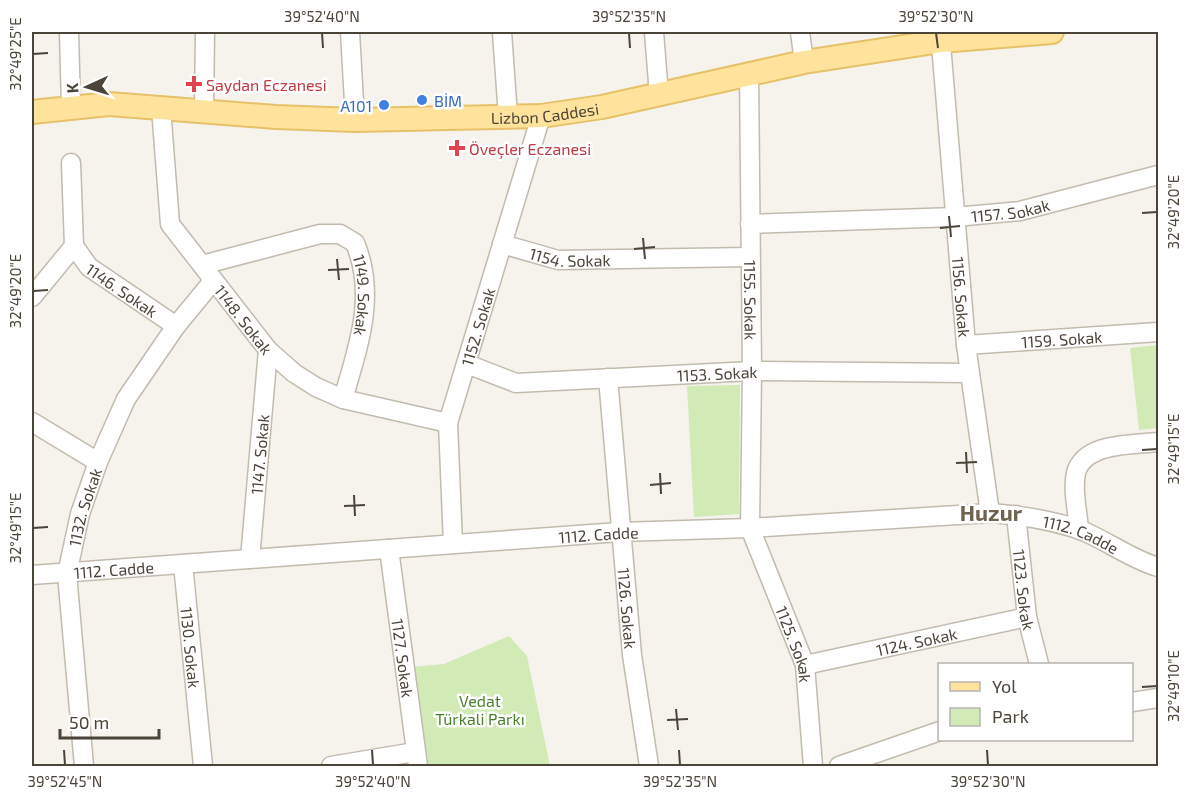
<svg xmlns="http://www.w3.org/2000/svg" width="1190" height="798" font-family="'Exo 2',sans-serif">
	<rect width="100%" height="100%" fill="#f6f3ec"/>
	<g fill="#d2eab5">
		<path d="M1158 345V428L1139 430 1130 348Z"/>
		<path d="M740 385 739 514 694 517 687 386Z"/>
		<path d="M509 636 527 656 550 766H429L411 667 444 664Z"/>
	</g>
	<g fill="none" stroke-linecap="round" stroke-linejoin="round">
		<defs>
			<g id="minor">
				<path d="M69 32 71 107"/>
				<path d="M350 32 355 120"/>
				<path d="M502 32 508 117"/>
				<path d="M654 32 659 95"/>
				<path d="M800 32 804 62"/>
				<path id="s1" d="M940 32 966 345 990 513"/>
				<path id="s2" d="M749 74 752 371 750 528 805 665 813 766"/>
				<path id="s3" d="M161 108 170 224 268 350 294 373 316 387 343 399 448 423"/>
				<path d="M204 110 205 32"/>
				<path d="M71 163 74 246"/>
				<path id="s4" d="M750 224 955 217 1020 211 1158 175"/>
				<path id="s5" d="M502 244 558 260 749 257"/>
				<path id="s6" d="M74 246 89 267 176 326"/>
				<path id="s7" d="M202 265 320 234H340L355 243C377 296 358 347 343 399"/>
				<path d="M32 297 74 246"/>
				<path id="s8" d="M966 345 1158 332"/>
				<path id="s9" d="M467 364 516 383 752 371 969 373"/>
				<path id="s10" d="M608 378 632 655 649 766"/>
				<path d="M32 422 98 462"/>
				<path id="s11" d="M1016 515 1027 617 1039 664"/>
				<path d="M1079 530C1078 513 1072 490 1076 473 1084 442 1133 445 1158 442"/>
				<path id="s12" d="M453 544 448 423 541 116"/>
				<path id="s13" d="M389 549 418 766"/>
				<path id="s14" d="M250 559 268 350"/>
				<path id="s15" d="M183 564 203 766"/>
				<path id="s16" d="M32 575 619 532 750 528 990 513C1019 515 1050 520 1078 529 1105 539 1130 559 1158 567"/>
				<path id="s17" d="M805 665 1027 617"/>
				<path d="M1132 702 1158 698"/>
				<path id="s18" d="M84 766 67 574 80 514 98 462 126 399 176 326 213 281"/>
				<path d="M331 766 415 752"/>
				<path d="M839 766 940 731"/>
			</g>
			<g id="major">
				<path id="s19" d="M32 112 109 104 276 117 355 120 541 116 602 107 804 62 941 41 1052 32"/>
			</g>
		</defs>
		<use href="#minor" stroke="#c2bbae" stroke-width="21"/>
		<use href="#major" stroke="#e6c16a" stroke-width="26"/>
		<use href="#minor" stroke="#fff" stroke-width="18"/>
		<use href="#major" stroke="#ffe39c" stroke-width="22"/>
	</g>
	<path fill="none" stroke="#4b4439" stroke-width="2" d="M322 33 323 48M629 33 630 48M936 33 938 48M33 54 48 53M1142 213 1157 212M949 216 951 237M940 228 960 226M643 238 645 259M634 249 655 247M337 259 339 280M328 270 349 269M33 291 48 290M1142 450 1157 449M966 452 967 473M956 463 977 462M660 473 661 494M650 485 671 483M354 495 355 516M344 506 365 505M33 528 48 527M1142 687 1157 686M676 709 678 730M667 720 688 719M64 750 65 765M372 750 373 765M679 750 680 765M987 750 988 765"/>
	<g fill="#e0444e" stroke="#fff" stroke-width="2">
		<path d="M191 75h6v6h6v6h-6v6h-6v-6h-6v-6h6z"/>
		<path d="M454 139h6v6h6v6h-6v6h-6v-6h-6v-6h6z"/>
	</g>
	<g fill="#3f7fe0" stroke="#fff" stroke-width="2">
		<circle cx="422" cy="100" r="6"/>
		<circle cx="384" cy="105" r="6"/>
	</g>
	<g text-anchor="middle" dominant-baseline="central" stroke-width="5" stroke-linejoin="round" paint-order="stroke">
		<g font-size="16" fill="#be3a42" stroke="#fff" text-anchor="start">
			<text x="206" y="84">Saydan Eczanesi</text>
			<text x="469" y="148">Öveçler Eczanesi</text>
		</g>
		<g font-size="16" fill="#366cbe" stroke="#fff" text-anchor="start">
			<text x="434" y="100">BİM</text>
			<text x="372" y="105" text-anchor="end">A101</text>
		</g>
		<g font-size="16" fill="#4b4439" stroke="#fff">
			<text stroke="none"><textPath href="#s19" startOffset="514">Lizbon Caddesi</textPath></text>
			<text stroke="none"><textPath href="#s4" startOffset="261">1157. Sokak</textPath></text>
			<text stroke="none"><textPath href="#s5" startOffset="70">1154. Sokak</textPath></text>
			<text stroke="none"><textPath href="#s6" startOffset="66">1146. Sokak</textPath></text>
			<text stroke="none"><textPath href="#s7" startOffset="213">1149. Sokak</textPath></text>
			<text stroke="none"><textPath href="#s1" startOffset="266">1156. Sokak</textPath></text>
			<text stroke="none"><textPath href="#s2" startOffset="226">1155. Sokak</textPath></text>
			<text stroke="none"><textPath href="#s3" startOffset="237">1148. Sokak</textPath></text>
			<text stroke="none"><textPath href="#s12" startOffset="222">1152. Sokak</textPath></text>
			<text stroke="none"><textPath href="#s8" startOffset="96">1159. Sokak</textPath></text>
			<text stroke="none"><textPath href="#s9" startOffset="254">1153. Sokak</textPath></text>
			<text stroke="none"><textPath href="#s14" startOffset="105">1147. Sokak</textPath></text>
			<text stroke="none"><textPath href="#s18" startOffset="262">1132. Sokak</textPath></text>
			<text stroke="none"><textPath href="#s16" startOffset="568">1112. Cadde</textPath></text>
			<text stroke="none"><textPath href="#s16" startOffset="1054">1112. Cadde</textPath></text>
			<text stroke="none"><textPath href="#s16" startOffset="82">1112. Cadde</textPath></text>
			<text stroke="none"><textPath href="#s11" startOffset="75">1123. Sokak</textPath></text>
			<text stroke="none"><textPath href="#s10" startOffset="231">1126. Sokak</textPath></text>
			<text stroke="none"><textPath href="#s17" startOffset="114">1124. Sokak</textPath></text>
			<text stroke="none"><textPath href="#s2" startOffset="579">1125. Sokak</textPath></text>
			<text stroke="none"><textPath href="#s15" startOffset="84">1130. Sokak</textPath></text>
			<text stroke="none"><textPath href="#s13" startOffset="110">1127. Sokak</textPath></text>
		</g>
		<g font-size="16" fill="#4a7f2a" stroke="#fff">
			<text x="480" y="700">Vedat<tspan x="480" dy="18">Türkali Parkı</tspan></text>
		</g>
		<g font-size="22" font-weight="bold" fill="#6e6250" stroke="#fff">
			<text x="991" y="512">Huzur</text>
		</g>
	</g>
	<rect width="1190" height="798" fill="none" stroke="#ffffff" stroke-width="66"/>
	<rect x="938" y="663" width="195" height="78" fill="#ffffff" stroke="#b7b4b0" stroke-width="1.5"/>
	<rect x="950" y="682" width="30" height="9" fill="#ffe39c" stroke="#b7b4b0" stroke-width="1.5"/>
	<text x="992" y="693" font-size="18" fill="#4b4439">Yol</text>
	<rect x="950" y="708" width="30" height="18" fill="#d2eab5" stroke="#b7b4b0" stroke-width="1.5"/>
	<text x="992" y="723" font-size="18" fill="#4b4439">Park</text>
	<g transform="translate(87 87) rotate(266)" stroke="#ffffff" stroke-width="4.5" paint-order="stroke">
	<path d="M0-4.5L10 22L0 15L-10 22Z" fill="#4b4439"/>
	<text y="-9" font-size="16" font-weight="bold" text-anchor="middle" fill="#4b4439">K</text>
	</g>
	<path d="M60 729v9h99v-9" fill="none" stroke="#4b4439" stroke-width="3"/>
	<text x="69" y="729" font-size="18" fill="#4b4439" stroke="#ffffff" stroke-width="4.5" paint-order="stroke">50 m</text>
	<rect x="33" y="33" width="1124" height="732" fill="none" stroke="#4b4439" stroke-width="2"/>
	<g font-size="15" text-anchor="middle" fill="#4b4439">
		<text x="322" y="22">39°52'40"N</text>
		<text x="629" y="22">39°52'35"N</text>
		<text x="936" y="22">39°52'30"N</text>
		<text transform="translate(16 54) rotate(-90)" y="5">32°49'25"E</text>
		<text transform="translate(1174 212) rotate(-90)" y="5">32°49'20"E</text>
		<text transform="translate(16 291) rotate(-90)" y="5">32°49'20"E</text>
		<text transform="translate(1174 449) rotate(-90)" y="5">32°49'15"E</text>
		<text transform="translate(16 528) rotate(-90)" y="5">32°49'15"E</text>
		<text transform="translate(1174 686) rotate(-90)" y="5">32°49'10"E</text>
		<text x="65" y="787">39°52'45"N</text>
		<text x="373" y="787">39°52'40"N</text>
		<text x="680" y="787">39°52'35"N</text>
		<text x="988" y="787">39°52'30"N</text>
	</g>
</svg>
